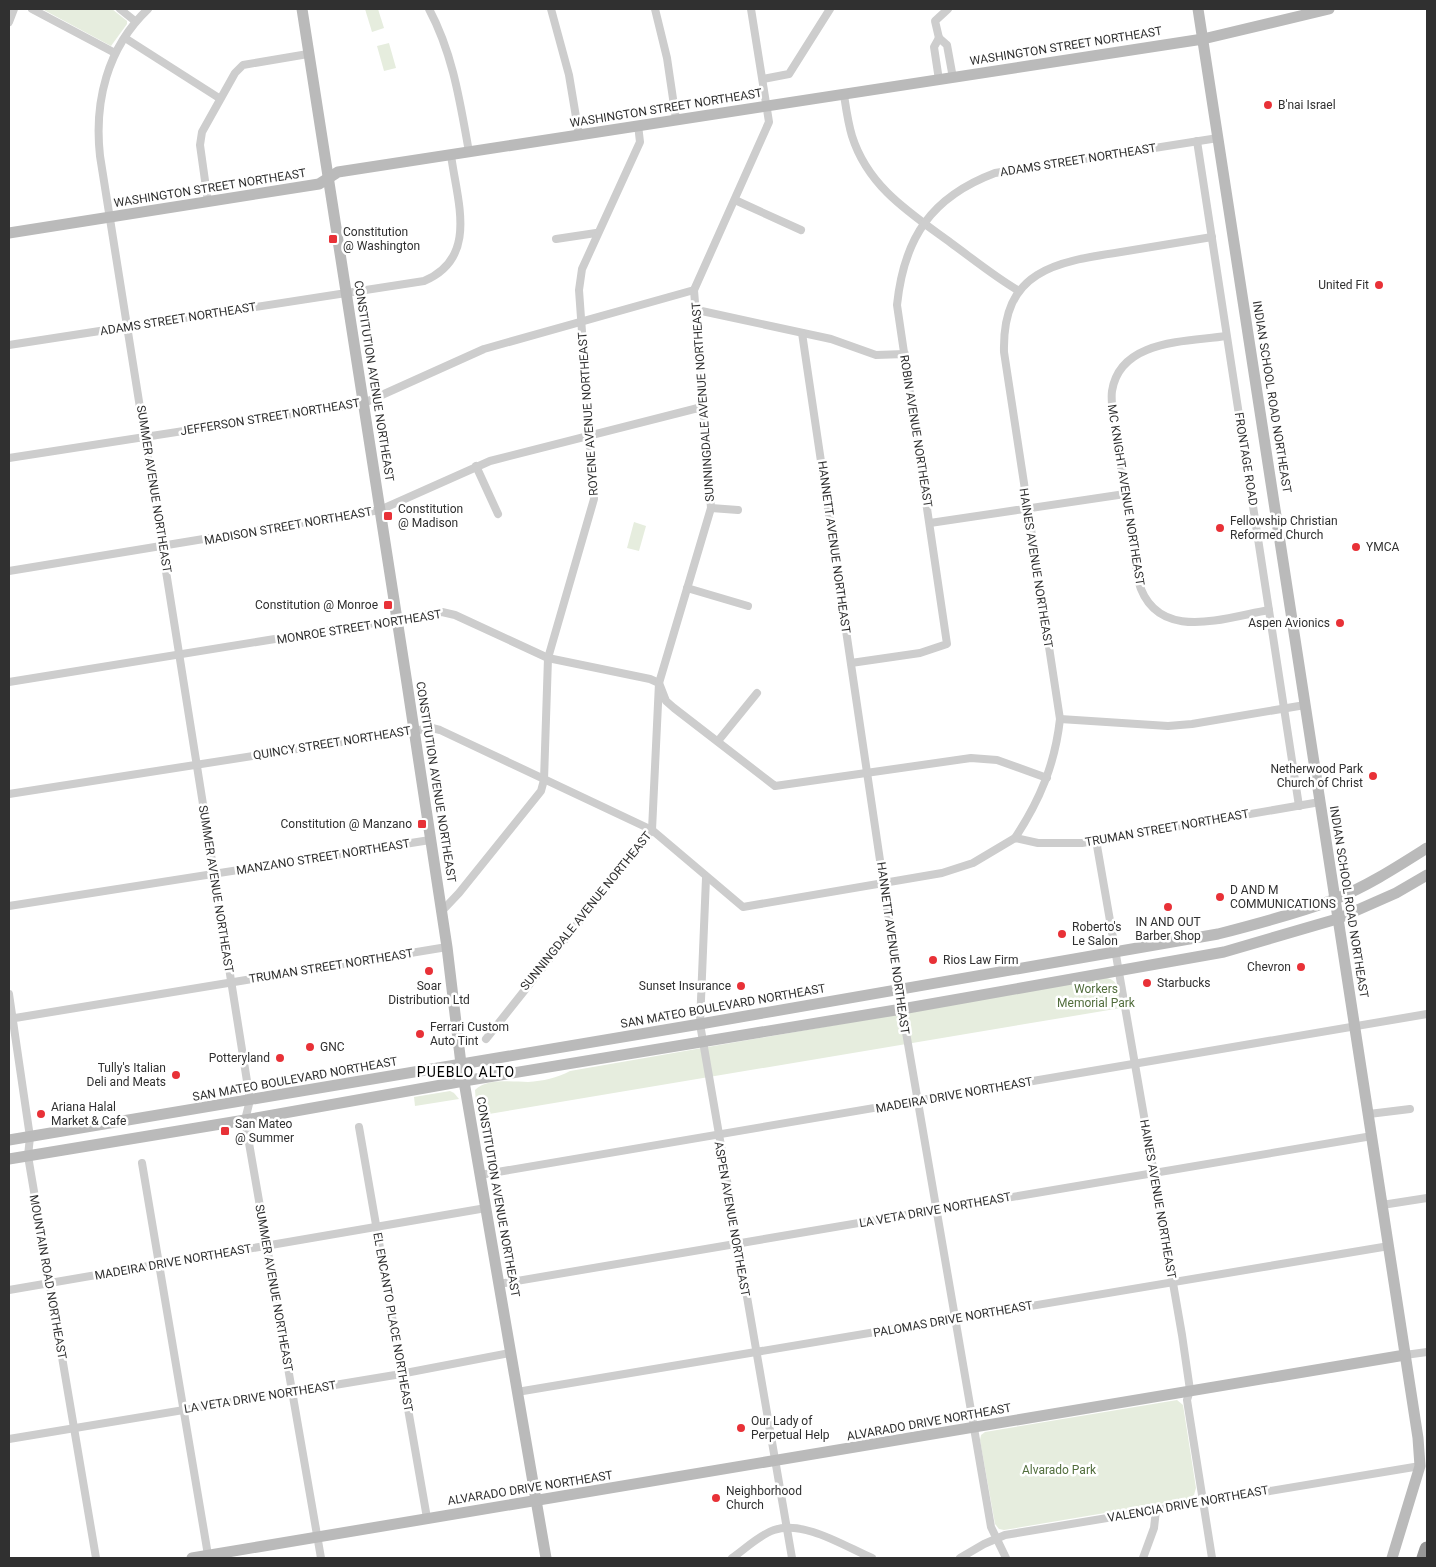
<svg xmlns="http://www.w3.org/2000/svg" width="1436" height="1567" font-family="Roboto,sans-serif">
	<rect width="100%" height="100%" fill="#fff"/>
	<g fill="#e6edde">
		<path d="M42 9H112L127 21V24L111 46Z"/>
		<path d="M365 9H378L384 28 372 32Z"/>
		<path d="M389 43 396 68 384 71 377 46Z"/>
		<path d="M634 522 646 526 639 551 627 548Z"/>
		<path d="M1106 978C1121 980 1119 996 1121 1008L477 1116 475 1090C487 1078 513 1082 528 1082 543 1081 557 1078 570 1071Z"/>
		<path d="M450 1091 454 1093 459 1099 415 1106 414 1097Z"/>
		<path d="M1177 1400 1183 1405 1196 1488 1194 1495 1188 1499 1004 1530 999 1529 995 1524 980 1440 981 1435 985 1432Z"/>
	</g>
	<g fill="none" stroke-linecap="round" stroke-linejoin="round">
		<g stroke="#cdcdcd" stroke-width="8">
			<path d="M32 9 115 53"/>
			<path d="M120 9 135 21"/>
			<path d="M148 9C107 48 94 102 100 156L250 1100 245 1120 321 1558"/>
			<path d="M429 9C453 54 460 102 469 152"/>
			<path d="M551 9 569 75 579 135"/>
			<path d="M655 9 667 58 676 119"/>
			<path d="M948 9 935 21 939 38 947 45 953 78"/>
			<path d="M9 22 14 9"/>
			<path d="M125 38 219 98"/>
			<path d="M939 38 934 47 939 80"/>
			<path d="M763 79 789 74 830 9"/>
			<path d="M844 95C846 108 848 123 852 136 868 187 910 213 951 243 973 259 995 277 1019 291"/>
			<path d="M1197 141 1299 806"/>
			<path d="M735 200 801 230"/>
			<path d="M208 202 200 145 202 132 235 73 243 65 308 54"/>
			<path d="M556 239 596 233"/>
			<path d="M697 310 831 339 876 355 905 354"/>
			<path d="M802 333 902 1009 991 1527 1006 1558"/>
			<path d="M1226 336C1187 342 1120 339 1112 391 1111 398 1112 406 1113 414L1138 580C1155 644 1223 618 1269 610"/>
			<path d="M9 345 424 281C479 258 457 201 451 155"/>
			<path d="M9 458 364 403 484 349 694 290"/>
			<path d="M476 466 498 514"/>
			<path d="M711 508 738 510"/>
			<path d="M930 523 1125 494"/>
			<path d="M9 571 380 510 490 461 702 407"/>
			<path d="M687 588 748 606"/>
			<path d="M851 663 920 653 947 644 897 305C904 238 931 197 995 173L1218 138"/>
			<path d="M9 682 442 612 455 615 548 658 650 679 659 683 666 701 674 708 775 786 971 758 997 760 1047 778"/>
			<path d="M1060 719 1168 726 1192 724 1305 705"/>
			<path d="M718 741 757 693"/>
			<path d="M9 794 432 728 440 730 652 830 743 907 942 873 973 863 1015 838 1038 843H1082L1320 802"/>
			<path d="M1015 838C1040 800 1055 764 1060 719L1004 352C1002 270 1055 262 1121 252 1151 247 1182 242 1212 237"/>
			<path d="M1096 840 1182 1335 1190 1390 1187 1400 1212 1558"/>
			<path d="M706 878 700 1024 792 1558"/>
			<path d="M9 906 430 840"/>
			<path d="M441 912 459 893 541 791 544 780 548 658 594 499 579 290 582 269 640 142 638 125"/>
			<path d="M9 994 30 1137 28 1156 96 1558"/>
			<path d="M9 1019 447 947"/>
			<path d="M486 1039 652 830 659 683 711 508 694 290 769 122 751 9"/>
			<path d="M1369 1114 1410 1109"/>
			<path d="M359 1127 427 1518"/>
			<path d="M142 1163 208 1555"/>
			<path d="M480 1175 1427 1014"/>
			<path d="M1382 1205 1427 1198"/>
			<path d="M499 1284 1372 1136"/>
			<path d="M9 1290 486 1208"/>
			<path d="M1405 1355 1427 1352"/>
			<path d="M517 1392 1389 1246"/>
			<path d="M9 1439 395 1375 510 1353"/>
			<path d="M732 1558C744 1550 759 1535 774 1530 804 1520 844 1546 872 1558"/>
			<path d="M960 1558 984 1544 1005 1535 1420 1466"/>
			<path d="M1143 1558 1154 1528 1156 1510"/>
		</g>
		<g stroke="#bababa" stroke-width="11">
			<path d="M302 9 406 677 447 947 461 1064 546 1558"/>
			<path d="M1198 9 1418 1438 1420 1466 1392 1558"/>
			<path d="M9 233 319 184 338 172 1203 39 1329 9"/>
			<path d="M9 1140 700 1024 1218 934C1257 924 1295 914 1333 900 1366 887 1397 867 1427 848"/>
			<path d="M9 1159 245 1120 464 1081 902 1009 1224 952 1337 919 1396 893 1427 875"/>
			<path d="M192 1558 1405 1355"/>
		</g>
		<path stroke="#979797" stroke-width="15" d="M1424 1558 1427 1549"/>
	</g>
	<g fill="#e83137" stroke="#fff" stroke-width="2">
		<circle cx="1268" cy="105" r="5"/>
		<rect x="328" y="234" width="10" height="10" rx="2.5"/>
		<circle cx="1379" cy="285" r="5"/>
		<rect x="383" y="511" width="10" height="10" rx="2.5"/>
		<circle cx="1220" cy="528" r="5"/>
		<circle cx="1356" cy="547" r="5"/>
		<rect x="383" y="600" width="10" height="10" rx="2.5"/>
		<circle cx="1340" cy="623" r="5"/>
		<circle cx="1373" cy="776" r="5"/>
		<rect x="417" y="819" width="10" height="10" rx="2.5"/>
		<circle cx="1220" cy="897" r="5"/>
		<circle cx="1168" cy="907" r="5"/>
		<circle cx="1062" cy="934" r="5"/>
		<circle cx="933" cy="960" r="5"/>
		<circle cx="1301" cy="967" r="5"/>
		<circle cx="429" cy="971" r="5"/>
		<circle cx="1147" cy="983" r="5"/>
		<circle cx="741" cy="986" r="5"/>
		<circle cx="420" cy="1034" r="5"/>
		<circle cx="310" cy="1047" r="5"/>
		<circle cx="280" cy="1058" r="5"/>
		<circle cx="176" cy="1075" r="5"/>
		<circle cx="41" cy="1114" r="5"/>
		<rect x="220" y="1126" width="10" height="10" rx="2.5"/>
		<circle cx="741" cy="1428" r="5"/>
		<circle cx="716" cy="1498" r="5"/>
	</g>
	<g text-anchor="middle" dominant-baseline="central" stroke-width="5" stroke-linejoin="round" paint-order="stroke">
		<g font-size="12" fill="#303030" stroke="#fff">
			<text transform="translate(1066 46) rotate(-9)">WASHINGTON STREET NORTHEAST</text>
			<text transform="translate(666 108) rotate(-9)">WASHINGTON STREET NORTHEAST</text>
			<text transform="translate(1078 160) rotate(-9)">ADAMS STREET NORTHEAST</text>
			<text transform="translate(210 188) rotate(-9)">WASHINGTON STREET NORTHEAST</text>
			<text transform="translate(178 319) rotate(-9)">ADAMS STREET NORTHEAST</text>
			<text transform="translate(374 381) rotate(81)">CONSTITUTION AVENUE NORTHEAST</text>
			<text transform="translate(1272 397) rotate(81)">INDIAN SCHOOL ROAD NORTHEAST</text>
			<text transform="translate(703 402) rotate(-94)">SUNNINGDALE AVENUE NORTHEAST</text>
			<text transform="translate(588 414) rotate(-94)">ROYENE AVENUE NORTHEAST</text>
			<text transform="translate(270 417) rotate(-9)">JEFFERSON STREET NORTHEAST</text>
			<text transform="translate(916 431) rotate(81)">ROBIN AVENUE NORTHEAST</text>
			<text transform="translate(1246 459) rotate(81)">FRONTAGE ROAD</text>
			<text transform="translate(154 489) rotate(81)">SUMMER AVENUE NORTHEAST</text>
			<text transform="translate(1126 495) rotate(81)">MC KNIGHT AVENUE NORTHEAST</text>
			<text transform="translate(288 526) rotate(-10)">MADISON STREET NORTHEAST</text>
			<text transform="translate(834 547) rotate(82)">HANNETT AVENUE NORTHEAST</text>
			<text transform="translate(1036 568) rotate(81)">HAINES AVENUE NORTHEAST</text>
			<text transform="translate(359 627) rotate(-9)">MONROE STREET NORTHEAST</text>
			<text transform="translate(332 743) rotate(-9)">QUINCY STREET NORTHEAST</text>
			<text transform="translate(436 782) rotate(81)">CONSTITUTION AVENUE NORTHEAST</text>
			<text transform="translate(1167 828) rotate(-10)">TRUMAN STREET NORTHEAST</text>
			<text transform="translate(323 857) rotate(-9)">MANZANO STREET NORTHEAST</text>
			<text transform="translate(216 889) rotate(81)">SUMMER AVENUE NORTHEAST</text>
			<text transform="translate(1349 902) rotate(81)">INDIAN SCHOOL ROAD NORTHEAST</text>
			<text transform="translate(586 911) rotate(-51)">SUNNINGDALE AVENUE NORTHEAST</text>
			<text transform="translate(893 948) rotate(82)">HANNETT AVENUE NORTHEAST</text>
			<text transform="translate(331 966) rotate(-9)">TRUMAN STREET NORTHEAST</text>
			<text transform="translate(723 1006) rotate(-10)">SAN MATEO BOULEVARD NORTHEAST</text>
			<text transform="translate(295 1079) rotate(-10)">SAN MATEO BOULEVARD NORTHEAST</text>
			<text transform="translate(954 1095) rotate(-10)">MADEIRA DRIVE NORTHEAST</text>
			<text transform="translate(498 1197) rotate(80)">CONSTITUTION AVENUE NORTHEAST</text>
			<text transform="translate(1158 1199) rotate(80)">HAINES AVENUE NORTHEAST</text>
			<text transform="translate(935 1210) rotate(-10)">LA VETA DRIVE NORTHEAST</text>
			<text transform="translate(732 1219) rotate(80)">ASPEN AVENUE NORTHEAST</text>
			<text transform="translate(173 1262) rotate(-10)">MADEIRA DRIVE NORTHEAST</text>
			<text transform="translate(48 1277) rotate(80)">MOUNTAIN ROAD NORTHEAST</text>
			<text transform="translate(274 1288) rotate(80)">SUMMER AVENUE NORTHEAST</text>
			<text transform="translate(953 1319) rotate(-10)">PALOMAS DRIVE NORTHEAST</text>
			<text transform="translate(393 1322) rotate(80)">EL ENCANTO PLACE NORTHEAST</text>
			<text transform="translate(260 1397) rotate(-9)">LA VETA DRIVE NORTHEAST</text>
			<text transform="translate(929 1422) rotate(-10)">ALVARADO DRIVE NORTHEAST</text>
			<text transform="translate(530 1488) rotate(-9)">ALVARADO DRIVE NORTHEAST</text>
			<text transform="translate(1188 1504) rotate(-10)">VALENCIA DRIVE NORTHEAST</text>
		</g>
		<g font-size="12" fill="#303030" stroke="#fff" text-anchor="start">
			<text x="1278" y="105">B'nai Israel</text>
			<text x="343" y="232">Constitution<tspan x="343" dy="14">@ Washington</tspan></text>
			<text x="1369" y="285" text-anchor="end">United Fit</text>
			<text x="398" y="509">Constitution<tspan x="398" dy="14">@ Madison</tspan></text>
			<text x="1230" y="521">Fellowship Christian<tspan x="1230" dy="14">Reformed Church</tspan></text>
			<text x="1366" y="547">YMCA</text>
			<text x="378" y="605" text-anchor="end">Constitution @ Monroe</text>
			<text x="1330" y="623" text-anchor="end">Aspen Avionics</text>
			<text x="1363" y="769" text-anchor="end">Netherwood Park<tspan x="1363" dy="14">Church of Christ</tspan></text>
			<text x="412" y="824" text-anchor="end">Constitution @ Manzano</text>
			<text x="1230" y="890">D AND M<tspan x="1230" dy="14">COMMUNICATIONS</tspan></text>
			<text x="1168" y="922" text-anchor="middle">IN AND OUT<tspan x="1168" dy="14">Barber Shop</tspan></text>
			<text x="1072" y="927">Roberto's<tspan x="1072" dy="14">Le Salon</tspan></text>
			<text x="943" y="960">Rios Law Firm</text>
			<text x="1291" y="967" text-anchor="end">Chevron</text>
			<text x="1157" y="983">Starbucks</text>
			<text x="429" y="986" text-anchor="middle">Soar<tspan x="429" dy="14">Distribution Ltd</tspan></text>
			<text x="731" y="986" text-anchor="end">Sunset Insurance</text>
			<text x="430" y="1027">Ferrari Custom<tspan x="430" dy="14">Auto Tint</tspan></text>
			<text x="320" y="1047">GNC</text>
			<text x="270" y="1058" text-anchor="end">Potteryland</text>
			<text x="166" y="1068" text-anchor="end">Tully's Italian<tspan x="166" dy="14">Deli and Meats</tspan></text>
			<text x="51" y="1107">Ariana Halal<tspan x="51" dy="14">Market &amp; Cafe</tspan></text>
			<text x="235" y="1124">San Mateo<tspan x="235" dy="14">@ Summer</tspan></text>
			<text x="751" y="1421">Our Lady of<tspan x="751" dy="14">Perpetual Help</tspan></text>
			<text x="726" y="1491">Neighborhood<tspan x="726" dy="14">Church</tspan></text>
		</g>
		<g font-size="12" fill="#516d3c" stroke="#fff">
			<text x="1096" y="989">Workers<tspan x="1096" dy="14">Memorial Park</tspan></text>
			<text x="1059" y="1470">Alvarado Park</text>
		</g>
		<g font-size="14" letter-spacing="1" fill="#000" stroke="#fff">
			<text x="466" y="1072">PUEBLO ALTO</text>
		</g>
	</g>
	<rect width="1436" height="1567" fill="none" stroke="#303030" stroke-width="20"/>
</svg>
